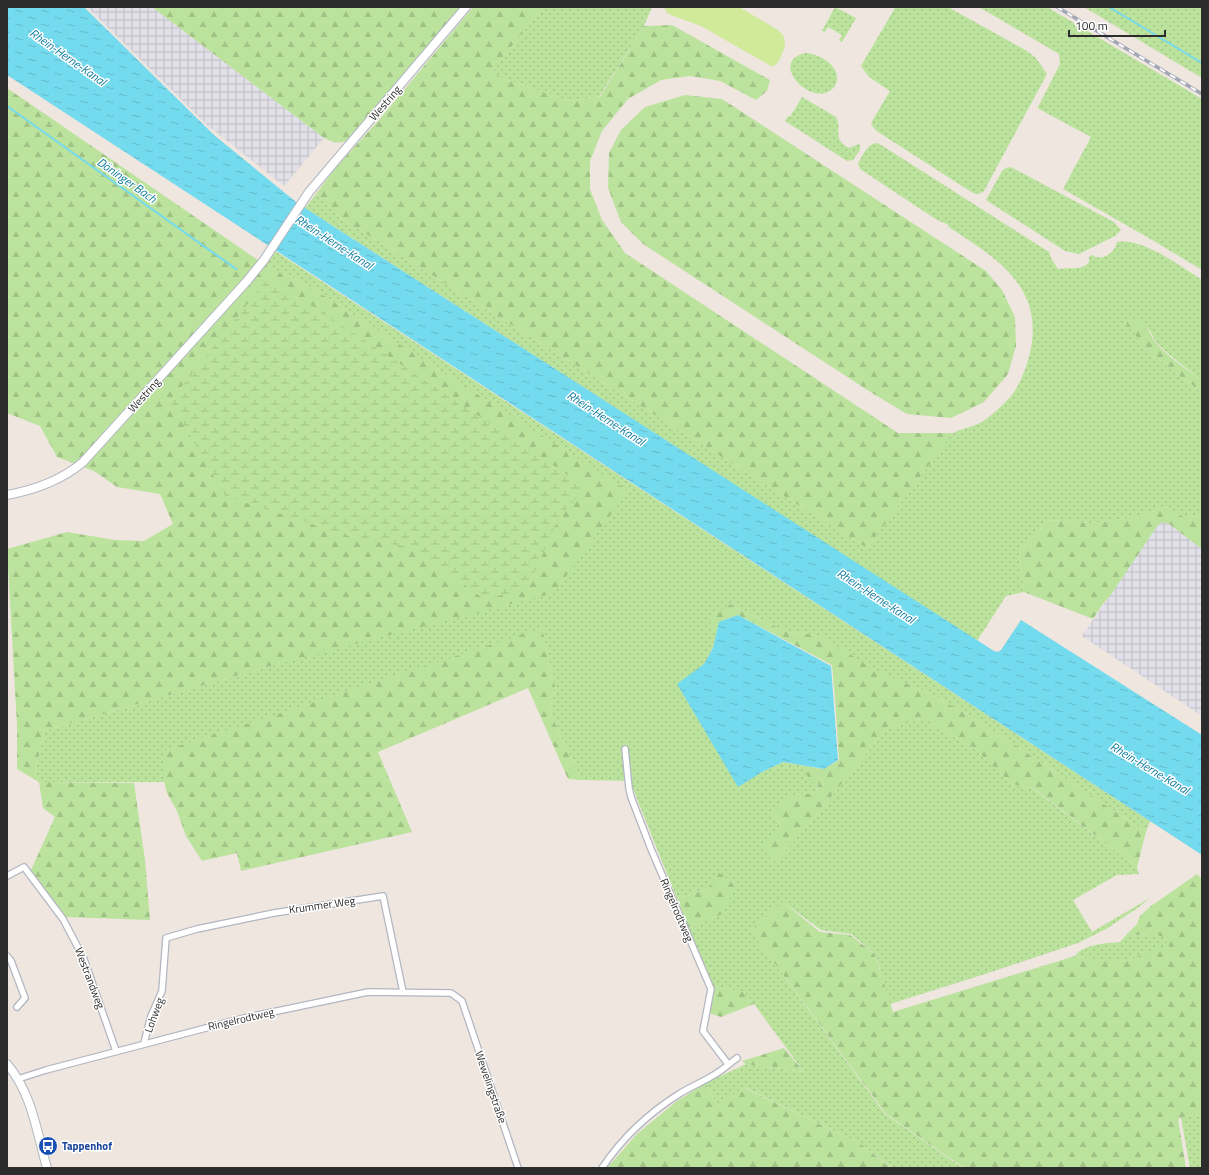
<svg xmlns="http://www.w3.org/2000/svg" width="1209" height="1175" font-family="'Titillium Web',sans-serif">
	<defs>
		<pattern id="industrial-grid" width="8" height="8" patternUnits="userSpaceOnUse"><rect width="8" height="8" fill="#e1dfe7"/><path d="M0 4h8M4 0v8" fill="none" stroke="#c1c0c6"/></pattern>
		<pattern id="grass-dots" width="8" height="8" patternUnits="userSpaceOnUse"><rect width="8" height="8" fill="#bce39d"/><path d="M2 2h.1M6 6h.1" fill="none" stroke="#a2c387" stroke-width="1.8" stroke-linecap="round"/></pattern>
		<pattern id="forest-firs" width="22" height="20" patternUnits="userSpaceOnUse"><rect width="22" height="20" fill="#bce39d"/><path d="M5 1l3.5 6h-7zM16 11l3.5 6h-7z" fill="#a2c387"/></pattern>
		<pattern id="wetland-marsh" width="20" height="14" patternUnits="userSpaceOnUse"><rect width="20" height="14" fill="#bce39d"/><path d="M1 5h8M5 5V1M11 12h8M15 12V8" fill="none" stroke="#a2c387"/></pattern>
		<pattern id="water-ripples" width="26" height="14" patternUnits="userSpaceOnUse"><rect width="26" height="14" fill="#74daee"/><path d="M2 4q2-2 4 0t4 0M15 11q2-2 4 0t4 0" fill="none" stroke="#65bbcc"/></pattern>
	</defs>
	<rect width="100%" height="100%" fill="#eee6df"/>
	<g fill="url(#industrial-grid)">
		<path d="M87 7H152L324 138 284 186 207 125Z"/>
		<path d="M1162 522 1169 524 1202 549V716L1082 636 1158 525Z"/>
	</g>
	<g fill="url(#grass-dots)">
		<path d="M543 7H652L644 26 599 97 569 101 499 77 493 70Z"/>
		<path d="M835 7 856 18 842 42 839 40 842 35 828 27 825 32 822 31Z"/>
		<path d="M894 7H948L1027 51 1036 58 1047 74 984 191C980 194 977 195 973 193L878 132 873 127 871 123 890 91 869 77 861 66 895 8Z"/>
		<path d="M979 7H1047L1202 99V270L1154 241 1063 189 1091 137 1039 109 1038 107 1060 64 1059 54Z"/>
		<path d="M1084 7H1200L1202 8V78Z"/>
		<path d="M805 53C819 53 845 68 835 86 833 89 829 92 825 93 804 99 771 61 805 53Z"/>
		<path d="M802 97 836 117C843 130 831 138 849 148L859 144 860 145V150L853 160 847 161 785 121 788 116 790 117Z"/>
		<path d="M878 143 1049 252 1051 258 1058 269C1068 267 1083 271 1089 262V257L1092 255C1102 262 1115 253 1117 242 1143 237 1181 267 1202 280V381L1165 351 1156 342 1150 331 1137 319H1131L1127 322V325L1150 351 1170 369 1202 392V516L1184 517 1164 506 1139 517 1091 523 1049 520 1019 552 1024 592 1006 596 977 641 305 208 316 194 341 218 867 548C887 520 908 493 929 465 934 458 946 440 952 434 958 429 973 427 980 423 987 420 1005 403 1010 397 1020 386 1026 368 1030 353 1045 288 998 259 950 228L947 224 937 220 860 169 858 164C863 155 867 143 878 143Z"/>
		<path d="M1011 167 1114 222 1121 230 1115 236 1079 254 1065 251 986 200 1002 171 1006 168Z"/>
		<path d="M275 251 1150 821 1146 832 976 719 930 694 876 671 818 635 787 632 730 604 717 632 713 648 704 664 762 772 783 762 806 766 819 782 815 793 793 795 770 812 782 826 774 864 814 818 885 730 921 719 973 747 1011 784 1032 788 1137 867 1139 874 1117 875 1073 900 1092 932 1150 898 1139 907 1106 929 1078 943 988 973 890 1004 877 959 875 954 868 948 851 934 821 930 783 902 750 930 885 1114 963 1168H892L861 1144 744 1087 718 1106 706 1083 746 1064 804 1072 754 1004 744 992 714 987 689 928 723 914 710 888 677 899 630 781 581 780 550 712 555 686 542 629 164 751V782H39L34 779 44 731 278 664 628 492 301 281 271 269 265 265Z"/>
		<path d="M1128 933 1135 935 1155 934 1165 938 1169 947C1150 953 1129 962 1109 962 1097 962 1086 957 1075 956 1083 944 1107 943 1120 942Z"/>
		<path d="M1202 1112V1168H1190L1181 1118Z"/>
	</g>
	<g fill="url(#forest-firs)">
		<path d="M152 7H462L347 140C339 145 332 142 324 138Z"/>
		<path d="M473 7H543L493 70 499 77 569 101 600 97 644 26 672 25 770 80 767 91 756 100 720 81 690 76 661 80 628 99 602 131 590 161V189L602 220 625 253 898 433H953L867 548 341 218 316 194 337 166 379 120Z"/>
		<path d="M7 88 271 269 301 281 628 491 554 593 278 664 44 731 34 779 17 769V725L7 549 67 532 115 540 144 541 173 524 160 494 117 487 94 471 57 457 40 426 7 413Z"/>
		<path d="M685 95 722 99 986 271 1002 290 1015 317 1016 346 1008 374 984 402 951 418 907 414 872 393 643 244 621 222 608 188 609 153 621 130 645 107Z"/>
		<path d="M1131 319C1133 319 1135 318 1137 319 1147 323 1150 335 1156 343 1169 358 1187 369 1202 381V392L1170 369 1150 351 1127 326V322Z"/>
		<path d="M1164 506 1184 517 1202 516V549L1169 524 1162 522 1158 525 1110 596 1102 605 1093 619 1024 592 1019 552 1049 520 1091 523 1139 517Z"/>
		<path d="M730 604 787 632 818 635 876 670 930 694 976 719 1146 832 1137 867 1033 788 1011 784 973 747 921 719 885 730 814 818 774 864 761 845 782 826 770 812 793 795 815 793 819 783 808 782 806 766 823 769 839 760 835 699 832 665 738 615 719 622 717 632 708 621Z"/>
		<path d="M542 628 555 686 550 712 581 780 568 779 528 688 378 752 412 832 241 871 237 853 202 861 186 836 177 811 167 793 164 782 163 751Z"/>
		<path d="M39 782 134 783 145 860 150 920 65 917 31 870 55 817 43 808Z"/>
		<path d="M719 873 736 886 723 914 689 928 677 899 710 888Z"/>
		<path d="M1197 874 1202 879V1112L1178 1119 1186 1168H964L886 1114 750 930 783 902 820 932 850 935 875 954 893 1012 1075 956 1108 962 1119 961 1131 959 1164 947H1169L1165 938 1155 934 1135 935 1128 933 1137 924 1140 916 1151 906Z"/>
		<path d="M714 987 744 992 754 1004 721 1017 709 1013Z"/>
		<path d="M784 1048 804 1072 746 1064 742 1061Z"/>
		<path d="M706 1083 718 1106 743 1087 861 1144 891 1168H607L637 1134 677 1101Z"/>
	</g>
	<path fill="url(#wetland-marsh)" d="M269 277 586 487 559 518 527 589 484 599 413 548 352 537 225 496 170 401Z"/>
	<path fill="#d0ea99" d="M664 7H739L778 30 783 35 785 43 784 49 779 61 773 67 771 66 701 26 671 15 667 13Z"/>
	<g fill="url(#water-ripples)">
		<path d="M7 7H84L214 135 296 202 339 230 994 651 998 652 1001 650 1021 620 1202 735V855L7 75Z"/>
		<path d="M738 615 831 666 838 760 824 769 783 762 762 772 738 787 677 684 704 664 713 648 719 622Z"/>
	</g>
	<g fill="none" stroke-linecap="round" stroke-linejoin="round">
		<g stroke="#74daee" stroke-width="2">
			<path d="M1109 7 1202 63"/>
			<path d="M7 106 236 269"/>
		</g>
		<defs>
			<g id="minor">
				<path d="M625 749 629 788 631 797 651 849 711 989 703 1031 728 1064"/>
				<path d="M7 876 24 867 63 919 84 959 116 1051"/>
				<path d="M7 956 11 961 25 998 17 1007"/>
				<path d="M144 1043 151 1016 162 991 166 938 197 929 274 913 383 896 403 992"/>
				<path d="M18 1079 46 1070 244 1018 368 992 451 993 462 1001 518 1168"/>
				<path d="M602 1168C622 1138 649 1113 679 1094 692 1086 705 1081 717 1073 724 1069 730 1063 737 1058"/>
			</g>
			<g id="secondary">
				<path d="M7 495C34 490 62 480 83 462L247 281 264 260 309 192 466 7"/>
				<path d="M7 1064C32 1093 37 1133 47 1168"/>
			</g>
		</defs>
		<use href="#minor" stroke="#b2b6c0" stroke-width="8"/>
		<use href="#secondary" stroke="#b2b6c0" stroke-width="10"/>
		<use href="#minor" stroke="#fff" stroke-width="5.5"/>
		<use href="#secondary" stroke="#fff" stroke-width="8"/>
		<defs>
			<path id="rail" d="M1057 7 1202 94"/>
		</defs>
		<use href="#rail" stroke="#a2a7b6" stroke-width="3.5"/>
		<use href="#rail" stroke="#fff" stroke-width="2" stroke-dasharray="6" stroke-linecap="butt"/>
	</g>
	<defs>
		<symbol id="bus-disc" viewBox="-11 -11 22 22"><circle r="9.5" fill="#1a4fb4" stroke="#fff"/><path d="M-5-6H5V4H4V6H2V4H-2V6H-4V4H-5ZM-3.5-4V0h7V-4ZM-3.5 1.2v1.5H-2V1.2ZM2 1.2v1.5H3.5V1.2Z" fill="#fff"/></symbol>
	</defs>
	<g fill-rule="evenodd">
		<use href="#bus-disc" x="37" y="1135" width="22" height="22"/>
	</g>
	<g text-anchor="middle" dominant-baseline="central" stroke-width="3" stroke-linejoin="round" paint-order="stroke">
		<g font-size="11" fill="#2c2c2c" stroke="#fff">
			<text transform="translate(385 103) rotate(-49)">Westring</text>
			<text transform="translate(144 395) rotate(-48)">Westring</text>
			<text transform="translate(322 905) rotate(-8)">Krummer Weg</text>
			<text transform="translate(677 910) rotate(67)">Ringelrodtweg</text>
			<text transform="translate(90 978) rotate(69)">Westrandweg</text>
			<text transform="translate(154 1015) rotate(-70)">Lohweg</text>
			<text transform="translate(241 1019) rotate(-13)">Ringelrodtweg</text>
			<text transform="translate(491 1087) rotate(71)">Wewelingstraße</text>
		</g>
		<g font-size="11" font-weight="bold" fill="#164399" stroke="#fff" text-anchor="start">
			<text x="62" y="1146">Tappenhof</text>
		</g>
		<g font-size="12" font-style="italic" fill="#0f7c9e" stroke="#fff">
			<text transform="translate(68 57) rotate(35)">Rhein-Herne-Kanal</text>
			<text transform="translate(127 180) rotate(35)">Döninger Bach</text>
			<text transform="translate(334 242) rotate(33)">Rhein-Herne-Kanal</text>
			<text transform="translate(606 418) rotate(33)">Rhein-Herne-Kanal</text>
			<text transform="translate(876 596) rotate(33)">Rhein-Herne-Kanal</text>
			<text transform="translate(1150 768) rotate(31)">Rhein-Herne-Kanal</text>
		</g>
	</g>
	<rect width="1209" height="1175" fill="none" stroke="#2c2c2c" stroke-width="16"/>
	<path d="M1069 30v6h96v-6" fill="none" stroke="#2c2c2c" stroke-width="2"/>
	<text x="1075" y="30" font-size="12" fill="#2c2c2c" stroke="#ffffff" stroke-width="3" paint-order="stroke">100 m</text>
</svg>
